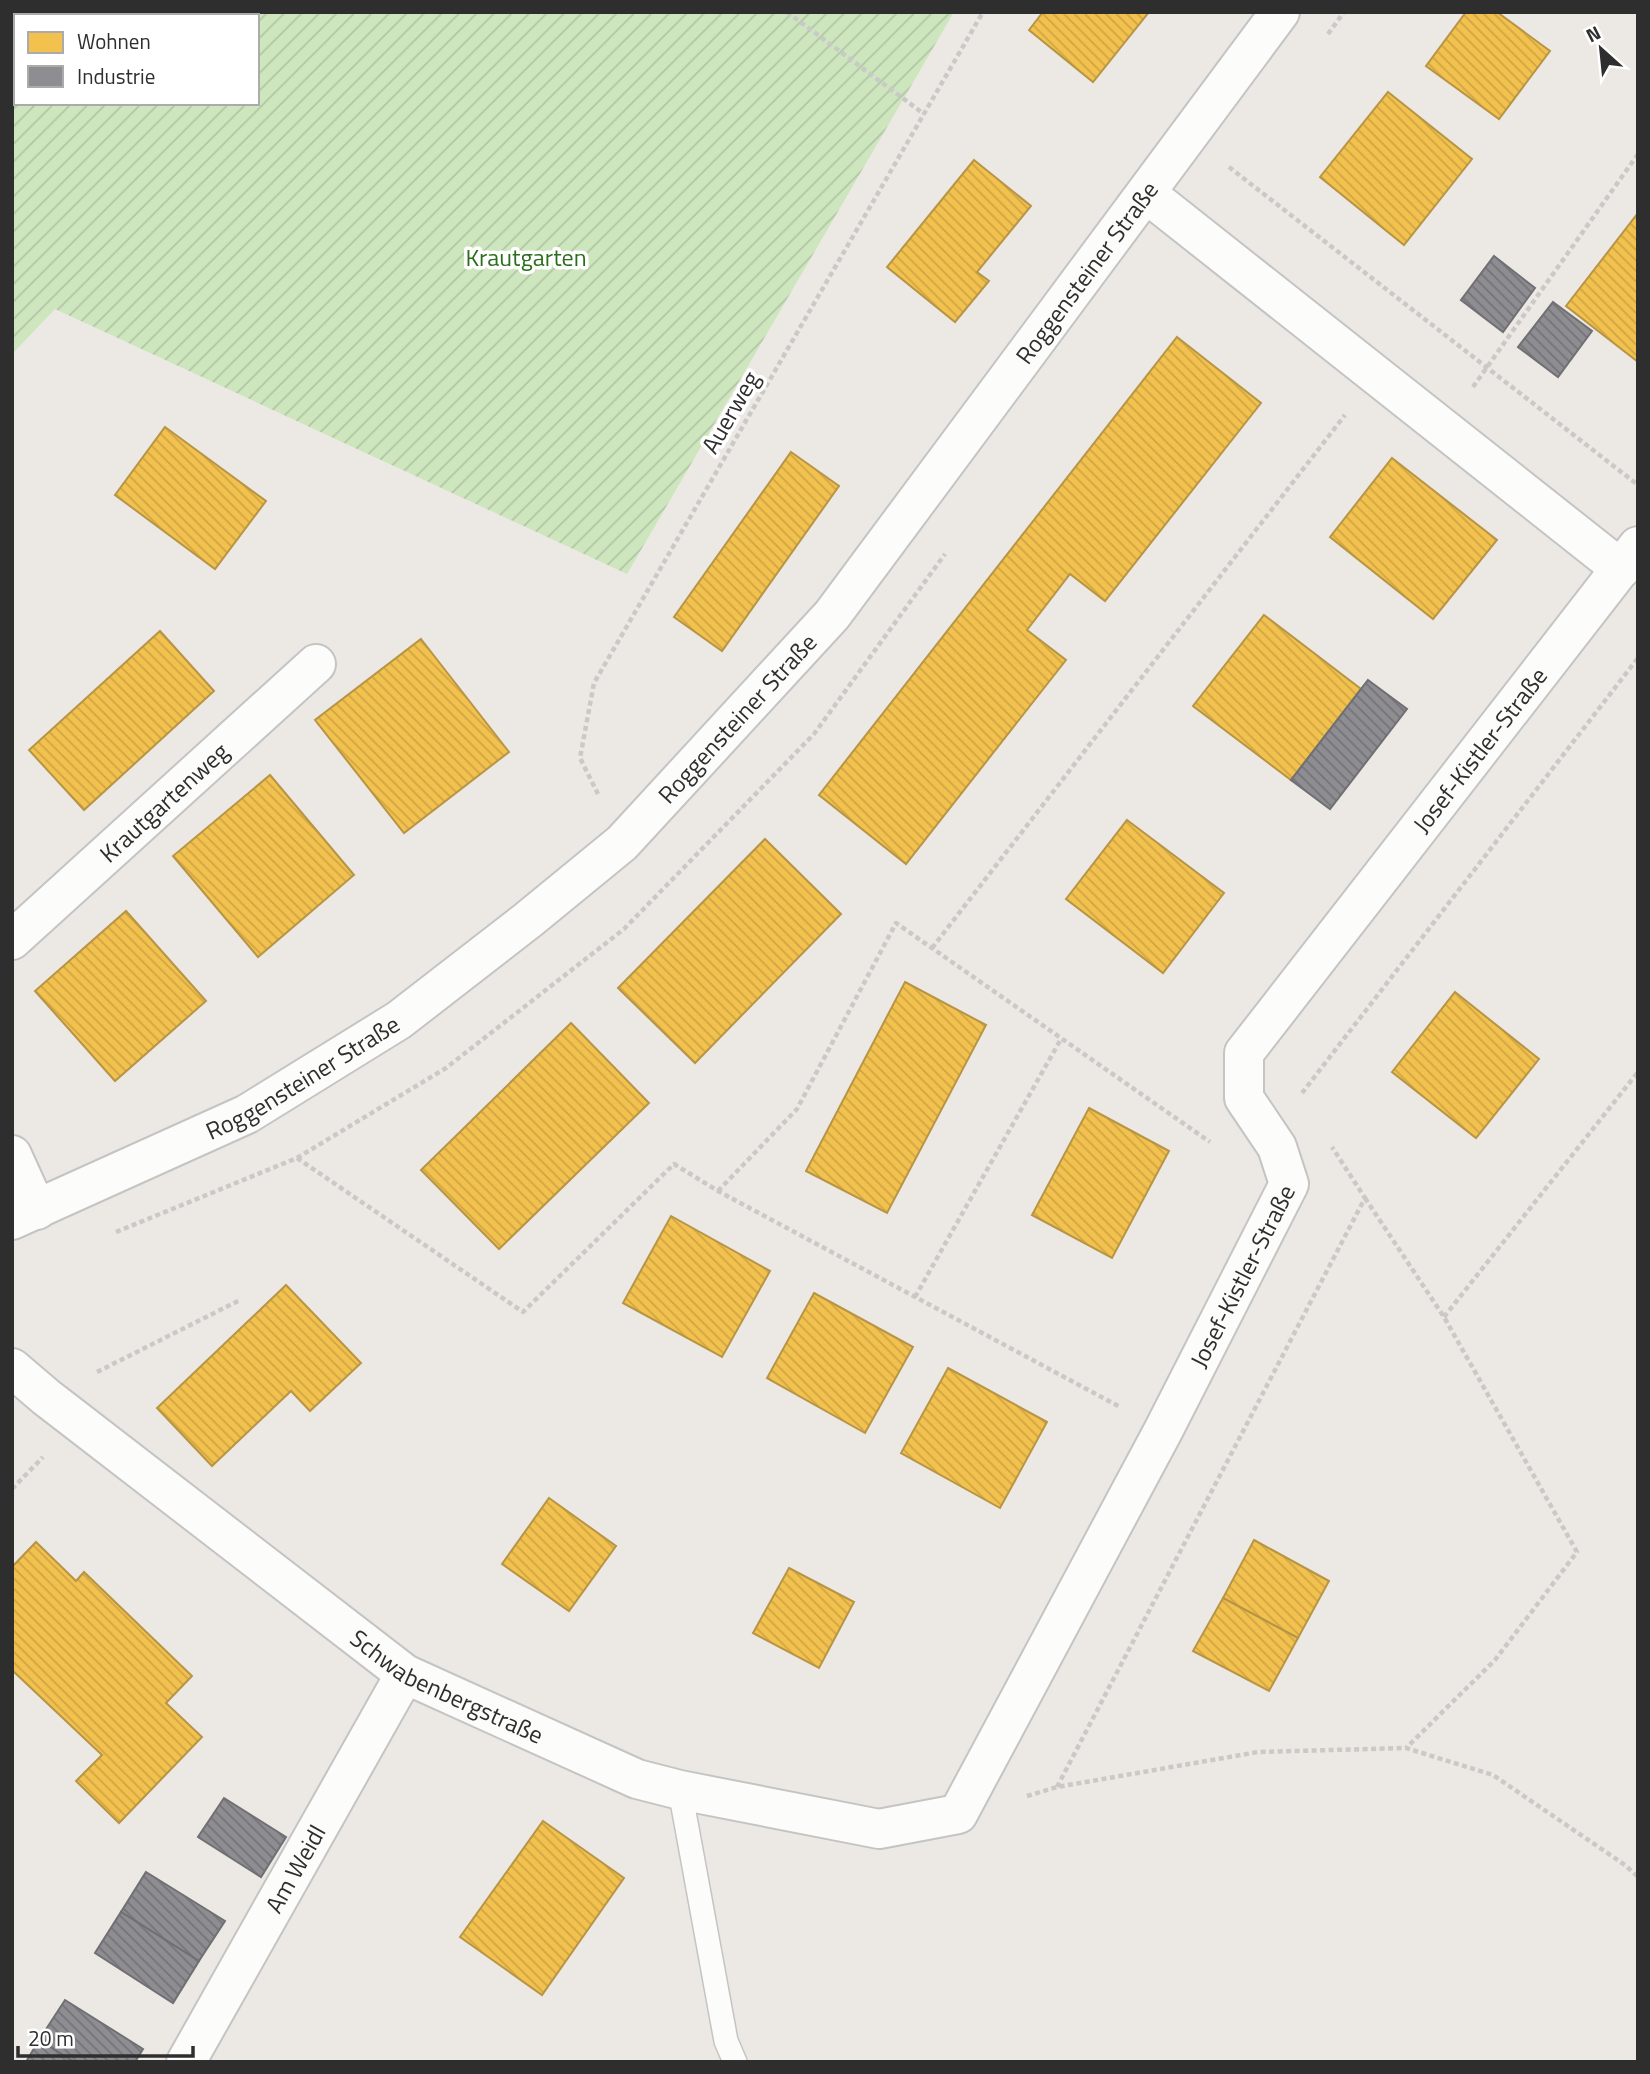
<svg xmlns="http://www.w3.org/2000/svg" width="1650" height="2074" font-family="'Titillium Web',sans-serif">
	<defs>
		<pattern id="garden-furrows" width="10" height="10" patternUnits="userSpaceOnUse" patternTransform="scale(1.75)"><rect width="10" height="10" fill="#cee6be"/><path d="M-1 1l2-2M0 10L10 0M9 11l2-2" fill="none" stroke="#b1c6a4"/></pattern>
		<pattern id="homes-back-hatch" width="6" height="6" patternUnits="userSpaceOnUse" patternTransform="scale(1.75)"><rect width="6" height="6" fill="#f2c14e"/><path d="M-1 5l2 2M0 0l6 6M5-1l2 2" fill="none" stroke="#d0a644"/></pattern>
		<pattern id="industry-back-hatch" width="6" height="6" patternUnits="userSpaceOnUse" patternTransform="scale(1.75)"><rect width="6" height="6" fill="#8d8d92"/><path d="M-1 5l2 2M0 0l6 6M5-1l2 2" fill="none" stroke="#747478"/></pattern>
	</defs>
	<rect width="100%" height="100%" fill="#ece8e4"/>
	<path fill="url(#garden-furrows)" fill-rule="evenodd" d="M12 12H954L627 574 55 309 12 354ZM16 16H257V103H16Z"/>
	<g fill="url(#homes-back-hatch)" stroke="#b79544" stroke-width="2">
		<path d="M1043 12H1149L1093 82 1029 30Z"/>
		<path d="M1466 12H1497L1550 51 1499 119 1426 66Z"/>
		<path d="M1388 92 1472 159 1404 245 1320 177Z"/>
		<path d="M974 160 1031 206 977 272 989 281 955 322 887 267Z"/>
		<path d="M1638 213V362L1566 306Z"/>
		<path d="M1177 337 1261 403 1105 601 1070 574 1027 630 1066 660 906 864 819 795Z"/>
		<path d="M165 427 266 501 215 569 115 495Z"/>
		<path d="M791 452 839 486 722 651 674 617Z"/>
		<path d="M1392 458 1497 540 1433 619 1330 537Z"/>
		<path d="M1264 615 1361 689 1291 780 1193 706Z"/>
		<path d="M160 631 214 691 84 810 29 750Z"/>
		<path d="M421 639 509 752 404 833 315 720Z"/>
		<path d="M270 775 354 875 258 957 173 856Z"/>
		<path d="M1127 820 1224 893 1163 973 1066 899Z"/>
		<path d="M765 839 841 914 695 1063 618 988Z"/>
		<path d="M126 911 206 1001 115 1081 35 991Z"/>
		<path d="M905 982 986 1025 887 1213 806 1171Z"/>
		<path d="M1455 992 1539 1059 1476 1138 1392 1072Z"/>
		<path d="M571 1023 649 1103 499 1249 421 1170Z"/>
		<path d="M1089 1108 1169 1151 1112 1258 1032 1215Z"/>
		<path d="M671 1216 770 1271 722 1357 623 1303Z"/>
		<path d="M286 1285 361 1363 310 1411 291 1391 212 1466 157 1408Z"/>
		<path d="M814 1293 913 1347 865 1433 767 1378Z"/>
		<path d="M948 1368 1047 1422 1000 1508 901 1453Z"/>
		<path d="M549 1498 616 1546 569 1611 502 1564Z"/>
		<path d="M1254 1540 1329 1581 1298 1638 1223 1598Z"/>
		<path d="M36 1542 76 1581 84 1572 192 1676 166 1703 202 1737 119 1823 76 1781 102 1755 12 1670V1567Z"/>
		<path d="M789 1568 854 1602 819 1668 753 1633Z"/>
		<path d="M1223 1598 1298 1638 1269 1691 1193 1651Z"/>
		<path d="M543 1821 624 1878 542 1995 460 1937Z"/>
	</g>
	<g fill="url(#industry-back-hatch)" stroke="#707074" stroke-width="2">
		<path d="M1494 256 1535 288 1503 332 1461 300Z"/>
		<path d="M1553 302 1592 331 1558 377 1518 347Z"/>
		<path d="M1368 680 1407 709 1330 809 1291 780Z"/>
		<path d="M224 1798 286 1837 261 1877 198 1837Z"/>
		<path d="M146 1872 225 1921 199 1961 121 1912Z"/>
		<path d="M121 1912 199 1961 173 2003 95 1953Z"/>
		<path d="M65 2000 143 2049 135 2062H74L39 2040Z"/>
		<path d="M39 2040 74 2062H26Z"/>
	</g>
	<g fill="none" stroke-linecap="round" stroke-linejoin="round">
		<defs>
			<path id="service" d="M680 1790 726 2041 735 2062"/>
			<g id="minor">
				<path d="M1147 194 1621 569"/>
				<path id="s1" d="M12 940 316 664"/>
				<path d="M12 1155 37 1210"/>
				<path id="s2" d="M12 1368 46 1397 405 1674 637 1779 680 1790 879 1829 958 1814 1163 1431 1289 1184 1277 1147 1244 1098V1053L1638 546"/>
				<path id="s3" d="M186 2062 405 1674"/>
			</g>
			<g id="tertiary">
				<path id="s4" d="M12 1220 247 1114 399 1020 528 920 622 843 832 615 1280 12"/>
			</g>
		</defs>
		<use href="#service" stroke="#c5c4c5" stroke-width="26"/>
		<use href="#minor" stroke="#c5c4c5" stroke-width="42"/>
		<use href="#tertiary" stroke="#c5c4c5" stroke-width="42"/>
		<g stroke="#c9c9c8" stroke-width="4.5" stroke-dasharray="5 3.5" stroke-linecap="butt">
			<path d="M787 12 924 114"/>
			<path d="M1328 34 1344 12"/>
			<path d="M1229 167 1638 485"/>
			<path d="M1473 387 1638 154"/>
			<path d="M598 794 580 758 594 683 983 12"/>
			<path d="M932 948 1345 415"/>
			<path d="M1302 1093 1638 658"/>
			<path d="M297 1158 523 1312 674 1164 718 1191 1120 1407"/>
			<path d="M718 1191 797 1109 896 923 1210 1142"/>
			<path d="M1365 1198 1444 1317 1577 1552 1495 1660 1406 1748"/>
			<path d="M116 1232 297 1158 446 1068 624 929 814 734 945 554"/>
			<path d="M915 1297 1061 1039"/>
			<path d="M1444 1317 1638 1072"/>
			<path d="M97 1372 240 1300"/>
			<path d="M12 1489 43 1457"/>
			<path d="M1057 1787 1365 1198 1332 1147"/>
			<path d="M1027 1796 1057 1787 1258 1752 1406 1748 1493 1775 1625 1865 1638 1877"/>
		</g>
		<use href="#service" stroke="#fcfcfb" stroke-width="23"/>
		<use href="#minor" stroke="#fcfcfb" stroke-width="38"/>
		<use href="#tertiary" stroke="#fcfcfb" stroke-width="38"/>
	</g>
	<g text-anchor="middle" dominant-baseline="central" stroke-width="7" stroke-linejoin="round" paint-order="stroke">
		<g font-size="24" fill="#2c6e1b" stroke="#fff">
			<text x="526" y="257">Krautgarten</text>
		</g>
		<g font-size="24" fill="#2e2e2e" stroke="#fff">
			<text stroke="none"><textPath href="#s4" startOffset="1458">Roggensteiner Straße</textPath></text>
			<text transform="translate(730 412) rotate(-60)">Auerweg</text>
			<text stroke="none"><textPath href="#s4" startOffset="891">Roggensteiner Straße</textPath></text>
			<text stroke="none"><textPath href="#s2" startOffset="2319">Josef-Kistler-Straße</textPath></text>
			<text stroke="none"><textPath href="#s1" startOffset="205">Krautgartenweg</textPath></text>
			<text stroke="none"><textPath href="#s4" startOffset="324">Roggensteiner Straße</textPath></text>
			<text stroke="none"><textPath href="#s2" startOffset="1689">Josef-Kistler-Straße</textPath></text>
			<text stroke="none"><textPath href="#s2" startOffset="541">Schwabenbergstraße</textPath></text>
			<text stroke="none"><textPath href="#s3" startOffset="222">Am Weidl</textPath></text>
		</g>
	</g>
	<rect width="1650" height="2074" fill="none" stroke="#2e2e2e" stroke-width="28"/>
	<rect x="14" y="14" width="245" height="91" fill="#ffffff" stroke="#ababab" stroke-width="2"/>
	<rect x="28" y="32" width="35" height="21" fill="#f2c14e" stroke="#ababab" stroke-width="2"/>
	<text x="77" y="49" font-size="21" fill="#2e2e2e">Wohnen</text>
	<rect x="28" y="66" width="35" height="21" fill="#8d8d92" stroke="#ababab" stroke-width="2"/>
	<text x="77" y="84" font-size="21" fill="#2e2e2e">Industrie</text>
	<g transform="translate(1601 49) rotate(333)" stroke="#ffffff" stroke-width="5" paint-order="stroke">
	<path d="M0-5L12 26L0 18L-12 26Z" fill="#2e2e2e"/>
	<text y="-10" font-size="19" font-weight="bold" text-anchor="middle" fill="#2e2e2e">N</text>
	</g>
	<path d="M18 2046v10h175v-10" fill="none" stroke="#2e2e2e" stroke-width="3.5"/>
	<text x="28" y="2046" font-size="21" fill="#2e2e2e" stroke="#ffffff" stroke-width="5" paint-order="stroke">20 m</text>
</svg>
